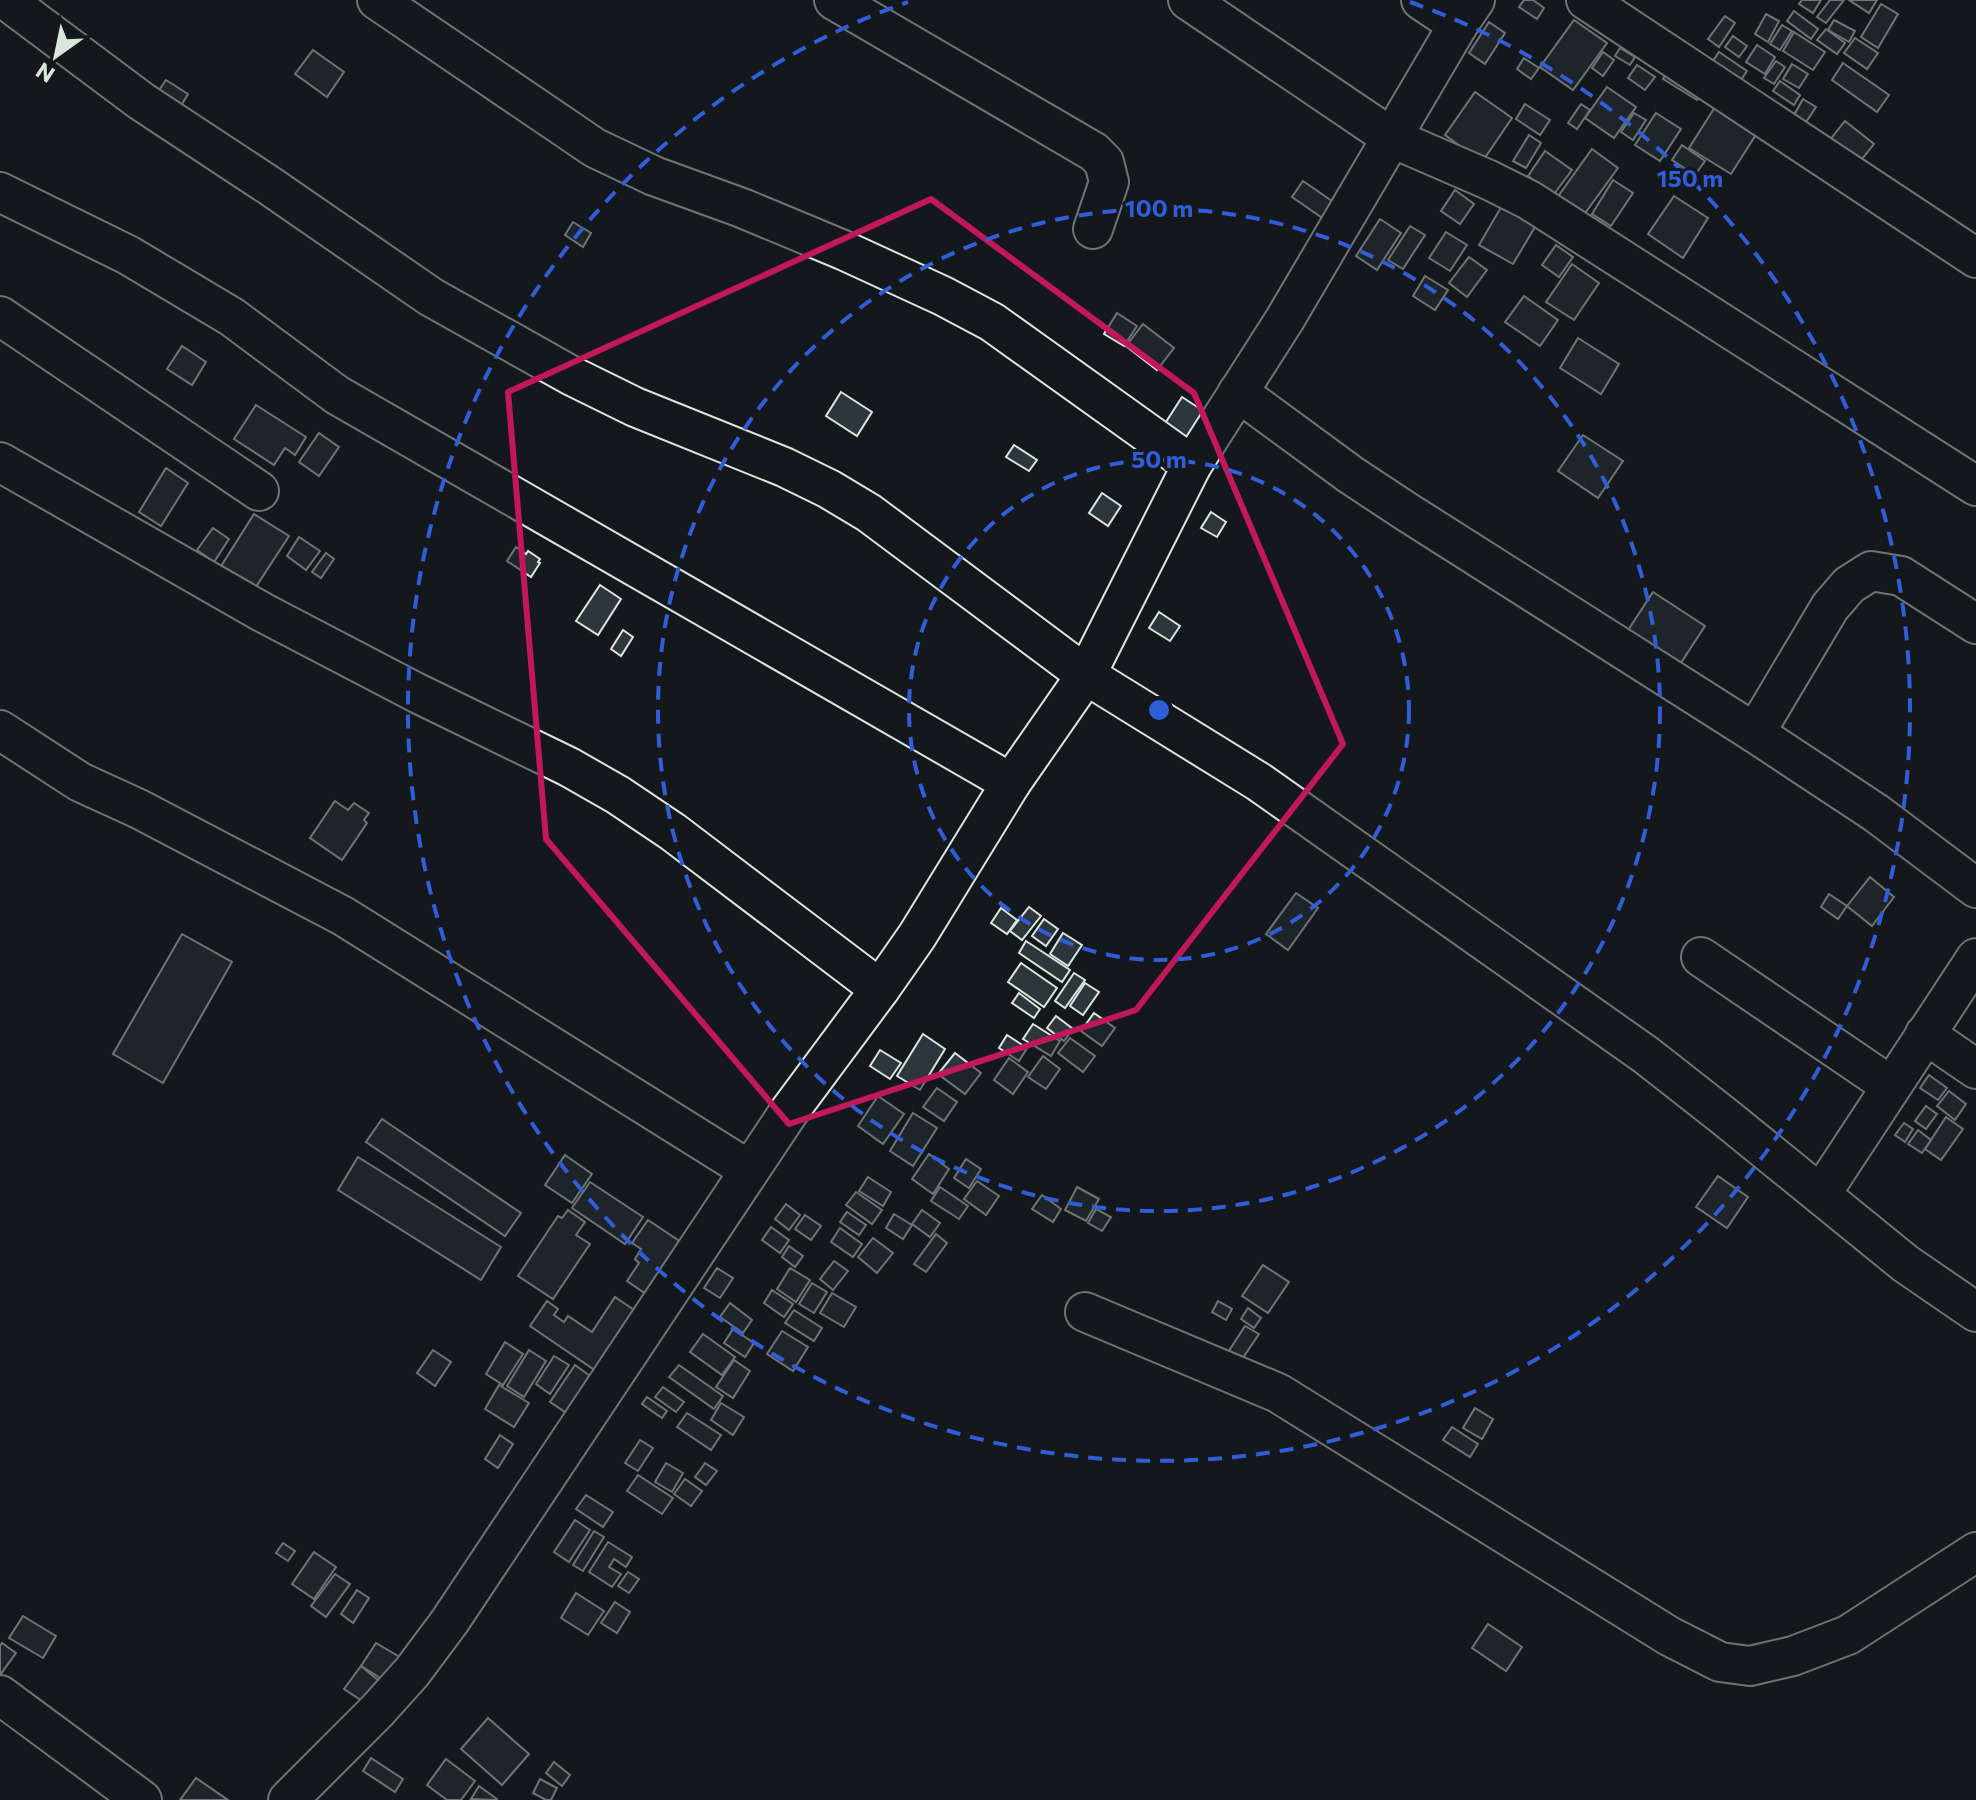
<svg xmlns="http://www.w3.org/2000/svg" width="1976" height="1800" font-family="Commissioner,sans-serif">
	<rect width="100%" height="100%" fill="#14181c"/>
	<g fill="#2c363c" stroke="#d8e6dc" stroke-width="2">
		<path d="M1524 0H1533L1544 8 1537 19 1519 7Z"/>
		<path d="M1802 0H1821L1813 13 1799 4Z"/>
		<path d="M1830 0H1844L1826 23 1817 17Z"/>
		<path d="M1849 0H1877L1869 13Z"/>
		<path d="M1881 4 1898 14 1878 48 1861 37Z"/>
		<path d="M1794 11 1818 29 1811 39 1787 21Z"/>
		<path d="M1766 14 1779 21 1768 42 1755 34Z"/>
		<path d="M1725 16 1735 23 1719 47 1708 39Z"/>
		<path d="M1574 20 1607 43 1573 90 1540 67Z"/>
		<path d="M1834 20 1855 31 1849 42 1828 30Z"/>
		<path d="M1489 22 1505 33 1485 64 1469 53Z"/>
		<path d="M1782 25 1792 31 1780 50 1770 44Z"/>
		<path d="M1826 29 1845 43 1837 54 1817 40Z"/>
		<path d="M1794 32 1825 52 1813 70 1783 51Z"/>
		<path d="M1733 36 1747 46 1739 57 1725 47Z"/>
		<path d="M1855 38 1878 53 1867 69 1844 53Z"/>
		<path d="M1757 45 1775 57 1765 74 1746 62Z"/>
		<path d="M1620 48 1635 57 1630 65 1615 56Z"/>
		<path d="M313 50 344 72 327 97 295 74Z"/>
		<path d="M1603 52 1614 60 1603 76 1592 68Z"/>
		<path d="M1719 52 1747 71 1735 89 1707 70Z"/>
		<path d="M1524 58 1539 68 1531 79 1517 69Z"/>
		<path d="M1776 61 1785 67 1774 84 1764 78Z"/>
		<path d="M1843 63 1889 95 1877 112 1832 80Z"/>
		<path d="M1792 64 1808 74 1799 88 1783 79Z"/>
		<path d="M1637 65 1655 77 1645 90 1628 78Z"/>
		<path d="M1669 68 1704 89 1697 100 1663 79Z"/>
		<path d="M166 80 188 94 176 114 153 99Z"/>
		<path d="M1780 81 1800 95 1794 105 1773 91Z"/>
		<path d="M1607 87 1636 107 1614 138 1585 118Z"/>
		<path d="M1475 92 1512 118 1482 162 1445 135Z"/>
		<path d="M1803 99 1816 107 1806 122 1794 115Z"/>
		<path d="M1525 104 1550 120 1540 135 1516 119Z"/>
		<path d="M1581 104 1590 110 1577 129 1568 123Z"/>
		<path d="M1715 107 1757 133 1731 174 1689 148Z"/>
		<path d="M1634 113 1646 120 1633 140 1621 132Z"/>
		<path d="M1656 113 1681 129 1660 161 1635 145Z"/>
		<path d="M1845 121 1874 144 1854 169 1825 146Z"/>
		<path d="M1529 135 1541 143 1526 168 1513 161Z"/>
		<path d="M1682 145 1705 161 1695 175 1672 160Z"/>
		<path d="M1592 149 1618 168 1580 220 1554 202Z"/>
		<path d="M1545 151 1572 170 1554 194 1528 176Z"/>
		<path d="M1613 180 1633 193 1611 226 1592 214Z"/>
		<path d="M1303 181 1342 208 1331 224 1292 197Z"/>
		<path d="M1455 190 1474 204 1460 224 1441 211Z"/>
		<path d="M1674 196 1708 218 1683 258 1648 234Z"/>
		<path d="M1504 202 1538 222 1513 264 1479 245Z"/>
		<path d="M1380 219 1401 233 1377 270 1356 256Z"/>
		<path d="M573 222 591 233 583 247 565 235Z"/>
		<path d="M1410 226 1425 235 1403 269 1388 260Z"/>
		<path d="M1446 232 1467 245 1450 271 1429 258Z"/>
		<path d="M1556 245 1573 257 1559 277 1542 265Z"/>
		<path d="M1469 257 1487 270 1467 297 1449 283Z"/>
		<path d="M1572 264 1599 283 1574 320 1546 302Z"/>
		<path d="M1425 276 1448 290 1435 310 1413 296Z"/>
		<path d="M1524 296 1558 320 1540 346 1505 322Z"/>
		<path d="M1117 313 1137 326 1124 346 1104 334Z"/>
		<path d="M1143 324 1174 348 1157 370 1126 346Z"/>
		<path d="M1578 338 1619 364 1601 394 1560 368Z"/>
		<path d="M182 346 206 362 192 385 167 369Z"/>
		<path d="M841 392 872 412 857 436 826 416Z"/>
		<path d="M1182 397 1208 414 1183 453 1157 436Z"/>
		<path d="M256 405 306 437 295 455 285 448 274 465 234 439Z"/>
		<path d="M319 433 339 447 319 476 299 462Z"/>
		<path d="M1583 435 1623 461 1598 498 1558 471Z"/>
		<path d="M1014 445 1037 460 1029 471 1006 457Z"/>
		<path d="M166 468 188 483 161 526 139 512Z"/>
		<path d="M1102 493 1121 506 1108 526 1089 513Z"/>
		<path d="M1211 512 1226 522 1217 537 1201 528Z"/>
		<path d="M254 514 289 536 252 593 218 571Z"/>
		<path d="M213 528 229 539 214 562 197 550Z"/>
		<path d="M299 537 320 551 306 570 287 556Z"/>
		<path d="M516 547 526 554 528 551 540 559 538 562 540 563 531 577 507 561Z"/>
		<path d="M326 553 334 559 321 578 312 572Z"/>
		<path d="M600 585 621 599 598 635 576 621Z"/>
		<path d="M1653 592 1705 626 1671 678 1619 644Z"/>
		<path d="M1159 612 1180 626 1170 641 1149 628Z"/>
		<path d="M623 630 633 637 621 656 611 649Z"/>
		<path d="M335 801 348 810 354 803 369 813 364 820 367 823 342 860 310 838Z"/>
		<path d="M1870 877 1894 897 1872 926 1847 906Z"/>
		<path d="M1296 893 1318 908 1288 950 1266 934Z"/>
		<path d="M1829 894 1847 906 1838 919 1821 907Z"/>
		<path d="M1029 907 1041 916 1022 940 1010 931Z"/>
		<path d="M1001 908 1017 920 1007 934 991 923Z"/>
		<path d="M1044 919 1058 929 1046 946 1032 936Z"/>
		<path d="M1063 933 1082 945 1068 966 1050 954Z"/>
		<path d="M182 934 232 962 163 1083 113 1054Z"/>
		<path d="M1026 941 1070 970 1062 982 1019 953Z"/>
		<path d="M1021 963 1057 988 1044 1007 1008 982Z"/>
		<path d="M1074 973 1085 980 1065 1008 1055 1001Z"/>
		<path d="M1085 983 1099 992 1083 1015 1070 1006Z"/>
		<path d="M1019 993 1040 1009 1034 1018 1012 1003Z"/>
		<path d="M1094 1013 1115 1028 1102 1046 1081 1031Z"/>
		<path d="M1056 1016 1073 1029 1064 1041 1047 1028Z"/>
		<path d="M1033 1024 1060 1041 1051 1056 1023 1039Z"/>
		<path d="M923 1034 945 1049 920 1090 897 1076Z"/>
		<path d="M1007 1035 1027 1048 1019 1061 999 1048Z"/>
		<path d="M1070 1038 1095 1056 1083 1072 1058 1053Z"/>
		<path d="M880 1050 901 1063 890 1079 870 1066Z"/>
		<path d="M955 1053 981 1073 965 1094 938 1074Z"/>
		<path d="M1043 1056 1060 1069 1046 1089 1028 1077Z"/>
		<path d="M1009 1058 1028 1072 1013 1094 994 1080Z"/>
		<path d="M1929 1075 1947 1088 1938 1100 1920 1088Z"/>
		<path d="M937 1088 957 1102 944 1121 923 1107Z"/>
		<path d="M1949 1091 1966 1104 1955 1120 1937 1106Z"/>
		<path d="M878 1096 904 1114 883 1144 858 1126Z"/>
		<path d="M1926 1106 1937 1114 1926 1129 1915 1121Z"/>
		<path d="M913 1113 937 1128 913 1166 890 1151Z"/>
		<path d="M1946 1117 1963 1129 1941 1160 1925 1149Z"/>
		<path d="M382 1119 521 1213 505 1236 366 1142Z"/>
		<path d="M1904 1123 1913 1129 1905 1142 1895 1135Z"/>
		<path d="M1918 1130 1931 1140 1922 1153 1908 1144Z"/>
		<path d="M929 1154 949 1169 933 1194 912 1179Z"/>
		<path d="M565 1155 592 1174 572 1203 545 1185Z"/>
		<path d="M358 1157 501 1247 481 1280 338 1190Z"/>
		<path d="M966 1159 981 1169 969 1188 954 1178Z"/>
		<path d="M1718 1176 1748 1197 1727 1228 1696 1207Z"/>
		<path d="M868 1177 891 1192 883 1206 859 1191Z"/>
		<path d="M977 1181 999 1196 986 1215 964 1199Z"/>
		<path d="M590 1182 643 1217 625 1244 572 1208Z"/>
		<path d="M940 1187 968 1206 959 1219 931 1201Z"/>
		<path d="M1077 1187 1099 1199 1086 1221 1065 1210Z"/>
		<path d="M856 1192 882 1210 872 1224 846 1205Z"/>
		<path d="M1042 1195 1061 1209 1053 1222 1032 1209Z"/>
		<path d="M786 1204 800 1215 789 1230 775 1219Z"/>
		<path d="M1096 1209 1111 1217 1102 1231 1088 1223Z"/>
		<path d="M568 1210 585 1222 576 1235 590 1244 553 1299 518 1276 558 1216 562 1218Z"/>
		<path d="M922 1210 940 1223 930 1237 912 1224Z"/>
		<path d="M847 1212 866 1225 859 1235 840 1222Z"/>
		<path d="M894 1214 912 1225 903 1239 886 1228Z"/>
		<path d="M805 1215 821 1226 811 1240 795 1229Z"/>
		<path d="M648 1220 681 1242 646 1294 627 1281 639 1263 635 1259 641 1249 632 1243Z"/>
		<path d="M771 1227 789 1240 780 1253 762 1240Z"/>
		<path d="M840 1228 862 1244 853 1257 831 1242Z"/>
		<path d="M936 1234 947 1243 926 1272 914 1264Z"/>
		<path d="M873 1238 893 1253 877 1273 858 1257Z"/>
		<path d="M789 1246 803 1256 795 1267 782 1257Z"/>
		<path d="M834 1261 848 1271 833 1290 820 1279Z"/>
		<path d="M1263 1265 1289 1282 1268 1313 1242 1296Z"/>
		<path d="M717 1268 733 1278 720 1298 704 1288Z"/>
		<path d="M790 1268 810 1280 796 1302 777 1289Z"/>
		<path d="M812 1283 827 1292 814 1313 799 1304Z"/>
		<path d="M772 1290 793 1304 784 1317 764 1303Z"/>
		<path d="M832 1293 856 1307 844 1327 820 1313Z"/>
		<path d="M615 1297 637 1312 599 1373 530 1326 547 1301 558 1309 554 1315 564 1322 568 1316 592 1332Z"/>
		<path d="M1218 1301 1232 1309 1226 1320 1212 1312Z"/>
		<path d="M730 1303 752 1320 743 1333 720 1317Z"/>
		<path d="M1248 1308 1261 1318 1254 1328 1241 1319Z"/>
		<path d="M794 1310 822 1328 814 1341 785 1323Z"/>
		<path d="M1245 1326 1259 1334 1234 1371 1221 1363Z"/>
		<path d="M733 1329 754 1343 745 1357 724 1343Z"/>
		<path d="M782 1331 808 1347 793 1371 767 1354Z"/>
		<path d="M703 1334 735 1357 722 1375 690 1352Z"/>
		<path d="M505 1342 523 1354 503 1385 486 1374Z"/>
		<path d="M433 1350 451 1362 435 1386 417 1373Z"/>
		<path d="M529 1350 546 1361 524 1397 507 1386Z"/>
		<path d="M554 1356 569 1365 550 1394 536 1384Z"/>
		<path d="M734 1360 750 1371 733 1398 716 1387Z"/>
		<path d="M575 1365 593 1378 568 1414 550 1402Z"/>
		<path d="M679 1365 723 1396 714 1409 669 1377Z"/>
		<path d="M499 1385 529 1403 514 1427 485 1409Z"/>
		<path d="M663 1387 684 1402 676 1412 655 1397Z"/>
		<path d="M647 1397 667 1411 662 1418 642 1404Z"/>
		<path d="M721 1403 744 1417 733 1435 711 1420Z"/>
		<path d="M1475 1408 1493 1419 1482 1439 1463 1428Z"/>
		<path d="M687 1413 721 1435 711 1450 677 1427Z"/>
		<path d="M1452 1427 1478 1444 1470 1457 1443 1440Z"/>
		<path d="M500 1435 513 1444 498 1468 485 1459Z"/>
		<path d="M640 1440 653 1448 638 1471 625 1463Z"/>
		<path d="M666 1463 683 1473 672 1492 655 1482Z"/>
		<path d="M705 1463 717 1471 706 1485 695 1477Z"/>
		<path d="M638 1475 673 1498 662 1514 627 1491Z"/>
		<path d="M685 1479 702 1491 691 1506 674 1494Z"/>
		<path d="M586 1495 613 1512 603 1527 576 1509Z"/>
		<path d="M575 1520 590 1530 569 1562 554 1552Z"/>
		<path d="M594 1531 604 1537 583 1571 573 1565Z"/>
		<path d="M608 1542 632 1557 626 1567 614 1559 609 1567 621 1574 612 1587 589 1572Z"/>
		<path d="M283 1543 295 1551 288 1561 276 1553Z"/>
		<path d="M314 1552 336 1567 314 1599 292 1584Z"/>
		<path d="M628 1572 639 1579 629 1593 618 1586Z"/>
		<path d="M335 1574 350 1584 326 1617 311 1606Z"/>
		<path d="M357 1590 369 1598 353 1623 341 1614Z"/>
		<path d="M576 1593 604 1611 588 1635 561 1618Z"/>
		<path d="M615 1602 630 1612 617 1633 601 1623Z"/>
		<path d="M23 1616 56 1636 43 1658 9 1638Z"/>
		<path d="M1488 1624 1522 1647 1506 1671 1472 1648Z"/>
		<path d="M2 1643 16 1653 0 1675V1646Z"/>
		<path d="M376 1643 405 1660 390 1684 361 1666Z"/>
		<path d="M361 1666 384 1685 370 1706 344 1689Z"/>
		<path d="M488 1718 529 1754 502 1785 461 1749Z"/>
		<path d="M371 1758 403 1779 395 1792 363 1771Z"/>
		<path d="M446 1759 475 1781 461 1800H447L427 1785Z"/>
		<path d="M554 1762 570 1775 562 1786 546 1773Z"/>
		<path d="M196 1778 228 1800H180Z"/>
		<path d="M540 1779 557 1788 551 1800H546L533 1793Z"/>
		<path d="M479 1786 497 1799 496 1800 471 1799Z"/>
	</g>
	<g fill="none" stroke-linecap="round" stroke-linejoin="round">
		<defs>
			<g id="minor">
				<path d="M6 0 141 101 270 186 431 297 572 376 635 407 784 467 829 489 869 513 1086 675 1259 782 1646 1055 1725 1117 1906 1264 1976 1312"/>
				<path d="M377 0 595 148 654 176 742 208 843 250 943 296 992 322 1192 465"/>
				<path d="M834 0 1094 152 1104 162 1109 182 1093 229"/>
				<path d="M1188 0 1392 138 1489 180 1529 200 1976 486"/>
				<path d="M1421 0 1458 25"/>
				<path d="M1586 0 1976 258"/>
				<path d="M0 192 128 255 232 317 337 395 1011 783"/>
				<path d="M0 316 259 491"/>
				<path d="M1238 392 1351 475 1407 512 1755 733 1876 813 1976 888"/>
				<path d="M0 462 262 612 417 693 569 767 618 795 673 832 880 989"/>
				<path d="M0 730 80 782 139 809 343 916 749 1170"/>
				<path d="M1755 733 1830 607 1849 585 1871 571 1901 576 1976 624"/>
				<path d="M1701 957 1891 1086"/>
				<path d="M1925 1034 1976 1069"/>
				<path d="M1821 1194 1976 958"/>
				<path d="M1085 1312 1278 1393 1669 1636 1720 1662 1750 1666 1793 1656 1848 1635 1976 1552"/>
				<path d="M0 1695 142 1800"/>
				<path d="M288 1800 377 1711 412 1672 450 1621 788 1113 880 989 917 936 1011 783 1086 675 1192 465 1285 319 1458 25 1475 0"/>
			</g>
		</defs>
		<use href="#minor" stroke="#d8e6dc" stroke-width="42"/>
		<use href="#minor" stroke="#14181c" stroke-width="38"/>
	</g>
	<path d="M0 0H1976V1800H0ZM931 199 1194 393 1343 744 1136 1010 789 1124 546 839 508 392Z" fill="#14181c" fill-opacity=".55" fill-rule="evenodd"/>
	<path fill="none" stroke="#c2185b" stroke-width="6" stroke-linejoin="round" d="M931 199 1194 393 1343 744 1136 1010 789 1124 546 839 508 392Z"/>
	<g fill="none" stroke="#305dd8" stroke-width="4" stroke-dasharray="14 10">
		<circle cx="1159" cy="710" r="250"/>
		<circle cx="1159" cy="710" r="501"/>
		<path d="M1410 2A751 751 0 1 1 908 2"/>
	</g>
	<circle cx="1159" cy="710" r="12" fill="#305dd8" stroke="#14181c" stroke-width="4"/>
	<g font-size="24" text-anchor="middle" font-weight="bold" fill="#305dd8" stroke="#14181c" stroke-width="6" stroke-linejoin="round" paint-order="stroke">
		<text x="1690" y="187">150 m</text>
		<text x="1159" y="217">100 m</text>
		<text x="1159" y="468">50 m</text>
	</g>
	<g transform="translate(56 56) rotate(213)" stroke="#14181c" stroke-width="6" paint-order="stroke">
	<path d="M0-6L14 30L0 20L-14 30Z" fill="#d8e6dc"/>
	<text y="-12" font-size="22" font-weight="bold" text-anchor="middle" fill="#d8e6dc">N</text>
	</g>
</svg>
